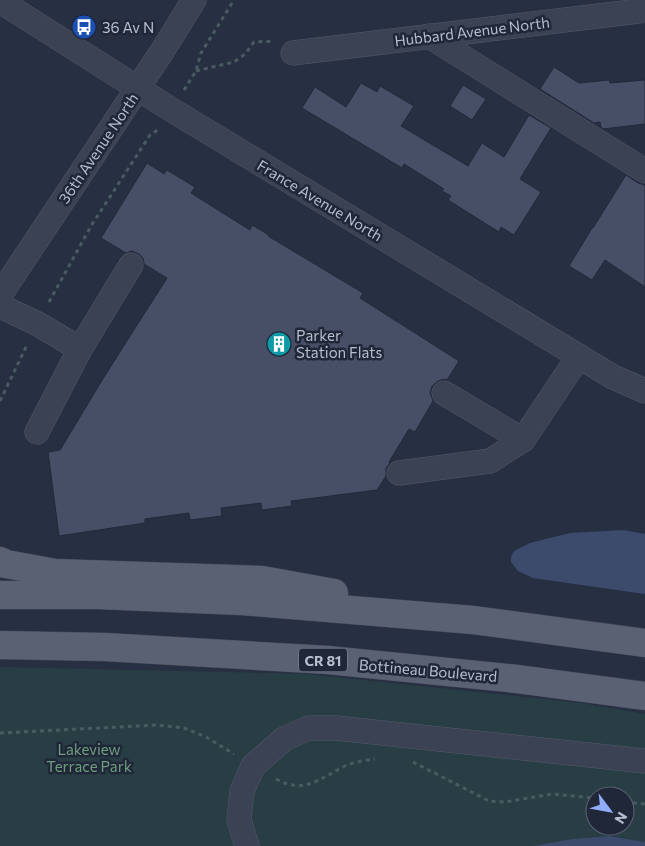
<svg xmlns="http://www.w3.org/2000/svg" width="645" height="846" font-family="Commissioner,sans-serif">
	<rect width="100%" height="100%" fill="#272f43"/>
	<path fill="#293e44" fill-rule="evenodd" d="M0 667 306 674 581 703 645 714V842L609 836 572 839 533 846H0ZM595 796H625V826H595Z"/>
	<g fill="#3c4b6c">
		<path d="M623 530 645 534V594L533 578 518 571 511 562V557L514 551 530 543 570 533Z"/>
		<path d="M609 836 645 842V846H533L572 839Z"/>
	</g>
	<g fill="#464f65" stroke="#22293a">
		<path d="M554 67 579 83 609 80 610 83 645 80V124L603 129 601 127 600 122 594 123 540 89Z"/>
		<path d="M361 83 377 92 380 86 414 106 401 126 468 166 482 143 504 157 529 115 551 128 520 179 541 192 514 235 501 227 499 232 448 200 451 196 442 191 444 189 404 164 402 168 302 108 315 87 346 107Z"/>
		<path d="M463 85 486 99 472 120 450 106Z"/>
		<path d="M147 163 164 174 167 170 195 187 191 193 250 230 252 225 269 235 268 236 363 293 360 298 459 361 447 380 444 379 438 381 432 386 430 393 433 401 415 432 409 429 389 462 390 463 386 468V476L377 490 291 501 292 506 262 510 261 503 221 508 222 516 190 520 189 513 145 519V523L59 536 48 452 60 450 104 377 167 278 144 264 143 258 139 254 132 251 126 253 101 238Z"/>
		<path d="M626 175 638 183 645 185V287L605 260 592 280 569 266 592 228H593Z"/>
	</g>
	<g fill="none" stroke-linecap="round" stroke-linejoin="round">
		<defs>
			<g id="minor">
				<path d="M0 1 172 110 613 377 645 391"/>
				<path d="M429 36 645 171"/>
				<path d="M293 53 639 11 645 1"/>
				<path d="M0 295 163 50 194 0"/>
				<path d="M0 306 38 324 80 349"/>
				<path d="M444 393 523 440 579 356"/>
				<path d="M37 432 80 349 131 265"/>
				<path d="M399 473 490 461 523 440"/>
				<path d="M247 846 239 820 242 791 253 766 284 739 308 728H336L645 761"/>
			</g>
			<g id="major">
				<path d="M0 561 6 564 55 573 262 580 334 593"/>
				<path d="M0 595H98L242 601 473 620 645 643"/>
				<path d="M0 645 105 647 328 660 517 679 645 696"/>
			</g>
		</defs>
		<use href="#minor" stroke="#535a6a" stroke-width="25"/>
		<use href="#major" stroke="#454b5c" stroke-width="29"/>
		<g stroke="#475b61" stroke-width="3" stroke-dasharray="4 4" stroke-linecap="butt">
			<path d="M196 71 234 62 245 54 254 42 274 41"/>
			<path d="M184 90 196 71 201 53 234 0"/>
			<path d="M49 302 91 226 150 135 159 129"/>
			<path d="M0 401 27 345"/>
			<path d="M0 733 158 725 184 728 206 737 234 754"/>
			<path d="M413 762 489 801 505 802 552 794 595 798"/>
			<path d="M276 779C305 795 320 778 345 766 354 762 366 760 375 759"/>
			<path d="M625 802 645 804"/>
		</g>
		<use href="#minor" stroke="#3b4253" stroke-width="24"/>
		<use href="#major" stroke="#596173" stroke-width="28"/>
	</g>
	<defs>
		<symbol id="bus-disc" viewBox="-11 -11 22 22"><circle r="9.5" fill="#1a4fb4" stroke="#202738"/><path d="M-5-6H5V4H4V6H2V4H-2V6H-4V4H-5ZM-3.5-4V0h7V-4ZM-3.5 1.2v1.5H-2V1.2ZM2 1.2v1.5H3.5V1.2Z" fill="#fff"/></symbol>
		<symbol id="building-disc" viewBox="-11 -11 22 22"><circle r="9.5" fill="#0f9aa8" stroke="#202738"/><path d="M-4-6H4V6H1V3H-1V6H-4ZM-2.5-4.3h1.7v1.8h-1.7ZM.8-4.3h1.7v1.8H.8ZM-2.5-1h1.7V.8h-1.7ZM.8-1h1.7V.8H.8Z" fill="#fff"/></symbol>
	</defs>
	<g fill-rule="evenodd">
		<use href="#bus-disc" x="70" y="13" width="28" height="28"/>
		<use href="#building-disc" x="265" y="330" width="28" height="28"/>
	</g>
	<g text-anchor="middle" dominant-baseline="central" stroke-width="5" stroke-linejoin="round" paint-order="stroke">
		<rect fill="#202738" stroke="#8a91a0" stroke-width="1" x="299" y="648.5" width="48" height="23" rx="4"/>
		<g font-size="14" font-weight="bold" fill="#b8becd">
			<text x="323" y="660">CR 81</text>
		</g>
		<g font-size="15" fill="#b8becd" stroke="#202738" text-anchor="start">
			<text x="102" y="27">36 Av N</text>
			<text x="296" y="335">Parker<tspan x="296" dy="17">Station Flats</tspan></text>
		</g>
		<g font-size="15" fill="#b8becd" stroke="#202738">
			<text transform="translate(472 31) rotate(-7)">Hubbard Avenue North</text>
			<text transform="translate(98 148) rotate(-56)">36th Avenue North</text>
			<text transform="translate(320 200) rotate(31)">France Avenue North</text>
			<text transform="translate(428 670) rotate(5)">Bottineau Boulevard</text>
		</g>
		<g font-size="15" fill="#6f9e7f" stroke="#202738">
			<text x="89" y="749">Lakeview<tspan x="89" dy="17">Terrace Park</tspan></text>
		</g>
	</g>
	<g transform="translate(610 811) rotate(122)"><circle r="24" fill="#202738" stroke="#5d6374"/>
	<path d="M0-4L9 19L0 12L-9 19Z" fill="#90acfa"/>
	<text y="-8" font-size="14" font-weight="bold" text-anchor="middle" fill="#b8becd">N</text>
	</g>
</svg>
